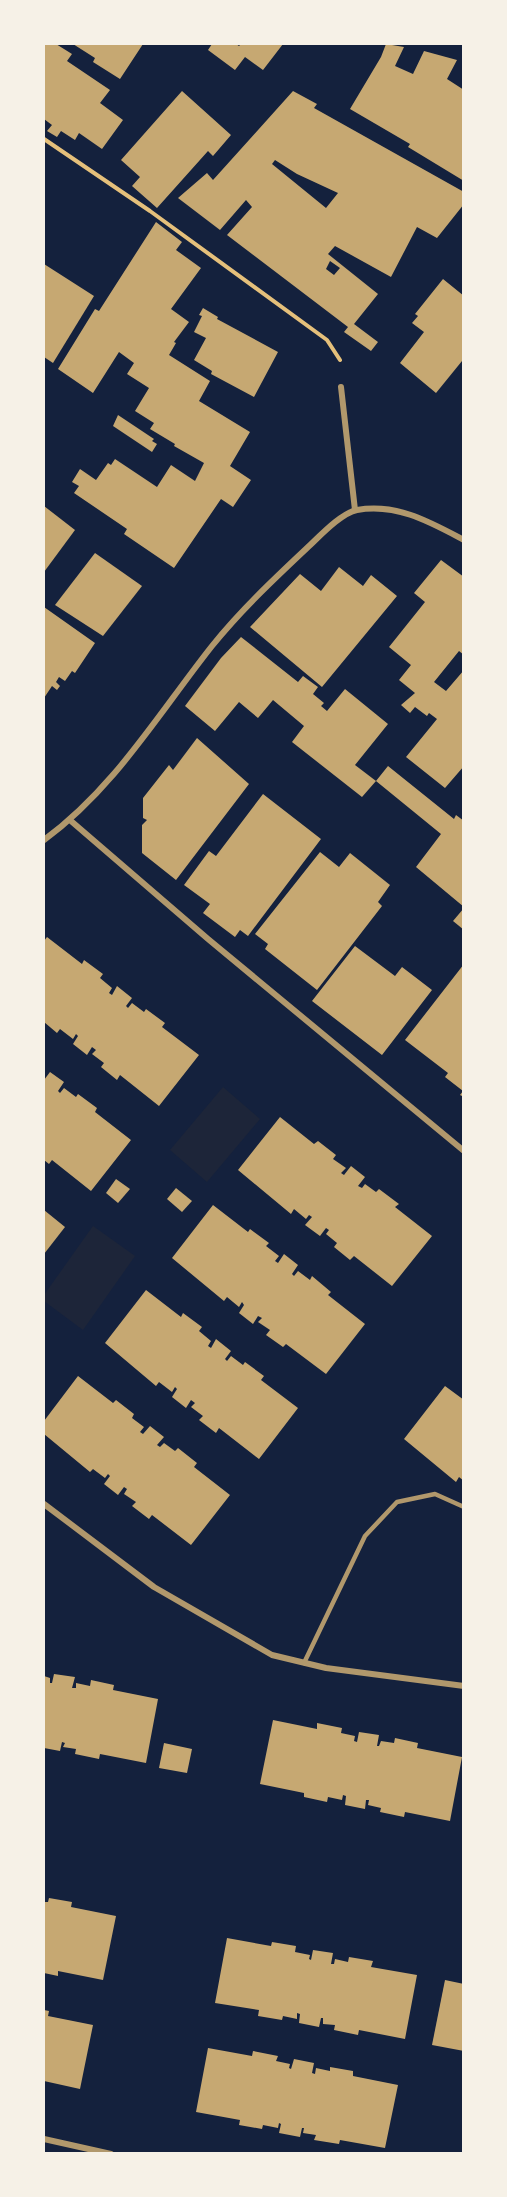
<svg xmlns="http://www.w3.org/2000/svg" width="507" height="2197" font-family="'PT Sans',sans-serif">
	<rect width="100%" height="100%" fill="#14213d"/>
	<g fill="#1d2539">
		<path d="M223 1087 260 1119 207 1182 170 1150Z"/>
		<path d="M93 1226 135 1256 83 1330 44 1301V1295Z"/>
	</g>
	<g fill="#c6a872" fill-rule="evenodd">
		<path d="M44 44H56L72 54 67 61 110 90 100 103 123 120 102 149 79 133 75 140 61 131 57 137 47 131 52 125 44 119Z"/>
		<path d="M73 44H143L120 79 93 62 95 58Z"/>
		<path d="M212 44H236L239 46 241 44H283L263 70 245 57 235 70 208 50Z"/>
		<path d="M386 44 404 47 395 66 413 74 424 51 457 60 447 79 464 90V181L408 147 410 144 350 109 381 57Z"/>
		<path d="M182 91 231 135 213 156 208 151 157 208 132 186 140 177 121 160Z"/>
		<path d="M293 91 317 104 314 108 464 192V204L437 238 417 227 391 277 335 246 328 254 378 294 354 324 378 342 371 351 344 332 348 327 227 235 252 207 246 200 220 230 178 198 207 173 213 180ZM275 160 297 174 338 193 326 208 272 164ZM330 261 340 268 334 275 326 269Z"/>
		<path d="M156 222 182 242 176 250 201 268 171 309 189 322 174 342 176 343 169 355 210 381 199 401 250 432 230 466 251 480 233 507 221 499 174 568 124 534 127 529 74 493 79 486 72 482 80 469 96 480 108 463 111 465 115 459 157 487 171 465 195 481 204 463 174 446 175 444 150 429 154 423 135 411 149 388 127 374 134 363 119 352 93 393 58 369 95 309 99 311Z"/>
		<path d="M44 264 94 296 53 363 44 357Z"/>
		<path d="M443 279 464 296V363L462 361 436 393 400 363 424 332 412 323 418 316 415 314Z"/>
		<path d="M203 308 218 317 217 319 278 352 254 397 211 374 212 371 194 360 206 338 194 332 202 316 199 315Z"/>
		<path d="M118 415 154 439 152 441 157 444 152 452 113 426Z"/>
		<path d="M44 506 75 530 44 572Z"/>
		<path d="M95 553 142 586 103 636 55 605Z"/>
		<path d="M441 560 464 577V655L459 651 434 682 446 691 464 670V766L445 788 406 757 437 719 429 713 427 716 415 707 410 713 401 705 415 693 399 680 411 665 389 647 425 602 414 593Z"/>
		<path d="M339 567 363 586 371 575 397 596 322 687 250 627 300 574 321 591Z"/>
		<path d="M44 607 95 643 75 673 72 671 65 681 59 677 56 682 60 686 57 690 52 686 44 698Z"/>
		<path d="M241 637 298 682 303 676 318 687 313 694 324 703 321 706 327 711 345 689 388 724 355 765 376 781 362 797 292 742 304 726 273 700 258 718 239 702 215 731 185 706 221 658Z"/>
		<path d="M197 738 249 784 176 880 142 853V825L147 820 143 818V798L169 765 173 770Z"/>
		<path d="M388 766 454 819 456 815 464 821V907L416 867 441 834 376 781Z"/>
		<path d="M263 794 321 839 248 936 240 930 235 937 203 913 210 904 184 885 209 851 216 856Z"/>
		<path d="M320 852 339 867 350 853 390 885 378 902 382 906 317 990 265 949 268 944 255 934Z"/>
		<path d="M464 908V930L453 921Z"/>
		<path d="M47 937 82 964 84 960 103 974 100 978 112 988 109 993 112 995 117 986 132 998 126 1006 128 1008 132 1003 144 1012 146 1009 165 1023 162 1027 199 1055 159 1106 120 1075 117 1080 101 1067 104 1063 92 1054 96 1050 92 1047 87 1055 73 1044 78 1036 76 1034 73 1039 60 1029 57 1033 44 1022V941Z"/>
		<path d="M355 946 395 976 402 967 432 990 382 1055 312 1001Z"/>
		<path d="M464 964V1097L460 1095 463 1091 445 1077 448 1073 405 1040Z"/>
		<path d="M50 1072 64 1082 58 1091 60 1093 64 1088 76 1097 78 1094 97 1108 95 1112 131 1140 91 1191 52 1160 49 1164 44 1160V1080Z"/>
		<path d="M280 1117 314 1144 318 1141 336 1155 333 1159 346 1168 341 1173 344 1175 351 1166 365 1177 358 1186 362 1188 365 1184 376 1192 379 1189 399 1204 395 1207 432 1236 392 1286 354 1256 350 1260 334 1247 337 1243 326 1234 329 1230 326 1228 320 1236 305 1225 312 1217 309 1215 306 1219 294 1209 291 1214 238 1170Z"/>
		<path d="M116 1179 130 1189 118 1203 106 1193Z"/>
		<path d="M176 1188 192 1201 182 1212 167 1199Z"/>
		<path d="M213 1205 248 1232 250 1229 269 1243 266 1246 279 1256 275 1261 278 1263 284 1254 298 1265 292 1274 294 1276 298 1271 310 1280 312 1276 331 1292 328 1295 365 1324 326 1374 286 1344 283 1347 266 1335 270 1330 258 1322 262 1318 258 1316 253 1324 239 1313 244 1305 242 1302 239 1307 227 1297 224 1301 172 1258Z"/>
		<path d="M44 1210 65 1227 44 1254Z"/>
		<path d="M146 1290 181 1317 183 1313 202 1327 199 1331 211 1341 208 1346 211 1348 216 1339 231 1351 225 1359 227 1361 231 1356 243 1365 245 1362 264 1376 261 1380 298 1408 259 1459 219 1428 216 1433 199 1420 203 1416 191 1407 195 1403 191 1400 186 1408 172 1397 177 1389 175 1387 172 1392 159 1382 156 1386 105 1343Z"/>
		<path d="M78 1376 113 1403 116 1400 134 1414 132 1418 144 1427 140 1432 143 1434 150 1426 164 1437 157 1445 160 1447 164 1443 175 1451 178 1448 197 1463 194 1467 230 1495 191 1545 152 1515 149 1519 132 1506 136 1502 124 1494 127 1489 124 1487 118 1495 104 1484 110 1476 108 1474 105 1478 93 1469 90 1472 44 1434V1421Z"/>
		<path d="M445 1386 464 1400V1481L459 1477 456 1482 404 1439Z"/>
		<path d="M54 1674 75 1677 72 1688H76V1683L90 1686 91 1680 114 1685 113 1690 158 1699 146 1763 100 1754 99 1759 75 1754 76 1749 63 1747 65 1743 62 1742 60 1751 44 1748V1676L50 1678V1683H52Z"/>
		<path d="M273 1720 317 1729V1723L342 1728 341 1733 355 1736 354 1741 357 1742 359 1732 379 1735 377 1746H379L381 1741 394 1743 395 1738 418 1743 417 1748 462 1757 450 1821 405 1812 404 1817 380 1812 381 1808 368 1805 369 1800H366L365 1809 345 1805 346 1796 343 1795 342 1800 328 1797 327 1802 304 1797V1793L260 1784Z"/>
		<path d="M164 1743 192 1749 187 1773 159 1768Z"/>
		<path d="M49 1898 72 1902 71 1907 116 1916 103 1980 58 1971V1976L44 1973V1902H48Z"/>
		<path d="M227 1938 271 1946 272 1942 296 1946 295 1952 310 1955 309 1959 311 1960 313 1950 333 1953 331 1964H334L335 1959 348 1962 349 1957 373 1961 371 1967 417 1975 405 2039 359 2030 358 2035 334 2030 335 2025 323 2024V2018H321L319 2027 299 2023 300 2014 297 2013V2019L283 2016 282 2020 258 2016 259 2010 215 2003Z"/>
		<path d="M445 1980 464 1984V2051L432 2045Z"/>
		<path d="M44 2010 49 2011 48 2016 93 2025 80 2089 44 2081Z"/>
		<path d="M208 2048 252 2056 253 2051 278 2056 276 2061 290 2064 289 2068 291 2069 294 2059 314 2063 312 2073 315 2074 316 2068 330 2071V2067L353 2071V2076L398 2085 385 2148 340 2140 339 2144 314 2140 316 2135 303 2133 304 2128H302L300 2137 279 2133 281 2124 279 2123 278 2128 263 2125 262 2129 239 2125 240 2120 196 2112Z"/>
	</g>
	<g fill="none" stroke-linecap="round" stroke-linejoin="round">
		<path stroke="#e5c07b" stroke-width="4" d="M44 139 150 211 327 340 340 360"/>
		<path stroke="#b1986c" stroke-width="4.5" d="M304 1663 365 1536 397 1502 435 1494 464 1507"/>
		<g stroke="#b1986c" stroke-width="6">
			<path d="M341 387 355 510"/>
			<path d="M71 821 208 939 464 1151"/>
			<path d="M44 840C114 789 159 713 212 646 241 610 274 579 307 548 319 537 341 513 357 510 397 503 430 522 464 540"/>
			<path d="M44 1504 154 1587 272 1655 326 1668 464 1686"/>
			<path d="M44 2139 111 2154"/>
		</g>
	</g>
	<rect width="507" height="2197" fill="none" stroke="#f6f1e7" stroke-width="90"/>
</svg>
